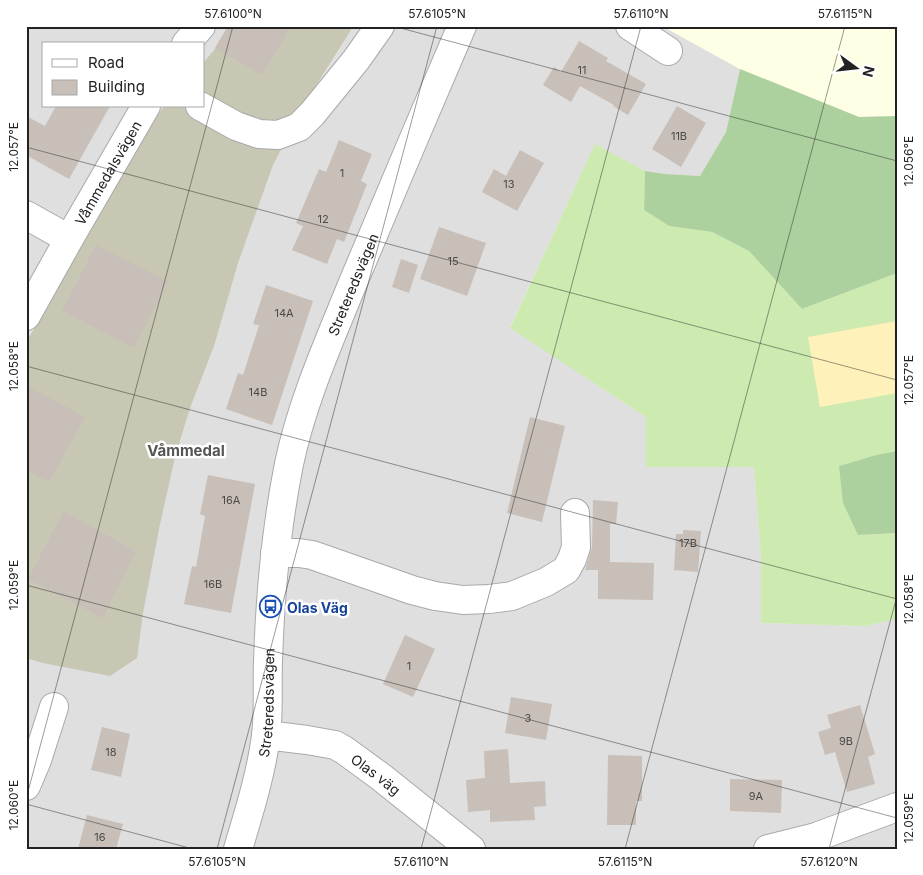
<svg xmlns="http://www.w3.org/2000/svg" width="923" height="875" font-family="Inter,sans-serif">
	<rect width="100%" height="100%" fill="#f2efe9"/>
	<path fill="#e0dfdf" fill-rule="evenodd" d="M26 26H662L740 69 726 132 700 176 664 174 645 171 595 145 510 327 646 417V467H754L761 558V623L865 626 897 619V849H26ZM44 44H204V106H44Z"/>
	<path fill="#ffffe5" d="M662 26H897V116L859 117 740 69Z"/>
	<path fill="#c7c7b4" d="M234 26H344L351 30 306 101 273 165 238 263 214 346 190 408 175 457 159 529 143 613 137 658 110 676 43 663 26 658V343L69 266 151 122 165 106H204V62Z"/>
	<path fill="#cdebb0" d="M595 144 645 171 644 210 669 226 712 232 749 251 802 309 897 273V451L876 455 839 466 858 535 897 533V619L865 626 761 623V558L754 467H646V417L510 328Z"/>
	<g fill="#add19e">
		<path d="M740 69 859 117 897 116V273L802 309 749 251 712 232 669 226 644 210 645 171 665 174 700 176 726 132Z"/>
		<path d="M897 451V533L858 535 843 503 839 466 876 455Z"/>
	</g>
	<path fill="#fff1ba" d="M897 321V393L820 407 808 337Z"/>
	<g fill="#c7bfb8">
		<path d="M228 26H291L262 75 215 48Z"/>
		<path d="M579 41 608 58 606 61 646 84 628 115 613 106 614 105 580 86 571 102 543 85 554 67 561 72Z"/>
		<path d="M56 106H110L69 179 26 155V116L45 126Z"/>
		<path d="M677 106 706 123 681 167 652 149Z"/>
		<path d="M339 140 372 154 361 181 367 184 344 242 337 239 327 264 292 250 303 226 296 223 319 169 326 172Z"/>
		<path d="M520 150 544 163 517 211 482 192 494 169 506 176Z"/>
		<path d="M439 227 486 243 467 296 420 279Z"/>
		<path d="M96 245 168 281 134 348 62 311Z"/>
		<path d="M401 259 418 265 409 293 392 287Z"/>
		<path d="M266 285 313 301 272 425 226 409 238 373 243 375 259 325 253 324Z"/>
		<path d="M26 385 85 417 49 482 26 470Z"/>
		<path d="M530 417 565 426 542 522 507 513Z"/>
		<path d="M208 475 255 484 231 613 184 604 192 566 196 567 205 516 200 514Z"/>
		<path d="M593 500 618 502 616 524H610V562L654 563 653 600 598 599V570H585L592 547Z"/>
		<path d="M64 511 136 552 103 618 28 579Z"/>
		<path d="M683 530 701 531 698 572 674 570 676 534H683Z"/>
		<path d="M405 635 435 649 413 697 383 684Z"/>
		<path d="M511 697 552 704 546 740 505 733Z"/>
		<path d="M860 705 875 754 868 757 875 784 847 792 835 752 825 755 818 732 831 728 827 715Z"/>
		<path d="M102 727 130 734 121 777 91 770Z"/>
		<path d="M508 749 510 783 545 781 546 806 534 807 535 820 490 822V810L468 812 466 780 485 778 484 751Z"/>
		<path d="M608 755 642 756V801H636V825H607Z"/>
		<path d="M730 779 782 780 781 813 730 811Z"/>
		<path d="M87 815 123 824 116 849H78Z"/>
	</g>
	<g fill="none" stroke-linecap="round" stroke-linejoin="round">
		<defs>
			<g id="minor">
				<path d="M630 26 668 51"/>
				<path d="M186 44 201 26"/>
				<path d="M200 106 236 126 259 134 278 135 299 127 312 114 356 60 380 26"/>
				<path d="M26 215 69 239"/>
				<path id="s1" d="M26 316 69 239 146 106"/>
				<path d="M275 553H299L312 555 412 590 435 596 463 600 489 599 512 596 546 582 566 570 572 559 576 547 575 513"/>
				<path id="s2" d="M266 735 307 740 335 745 344 750 381 777 471 849"/>
				<path d="M26 786 37 760 54 707"/>
				<path id="s3" d="M238 849C249 812 261 774 266 736 269 711 267 686 268 662 270 596 276 529 289 464 302 402 328 344 352 285 388 199 425 112 462 26"/>
				<path d="M768 849 816 837 897 807"/>
			</g>
		</defs>
		<use href="#minor" stroke="#a9a9a9" stroke-width="30"/>
		<use href="#minor" stroke="#fff" stroke-width="28"/>
	</g>
	<path fill="none" stroke="#222" stroke-width="1" stroke-opacity="0.45" d="M393 26 897 161M26 37 29 26M26 147 897 380M26 366 897 599M26 585 897 818M26 799 233 26M26 804 193 849M217 849 437 26M421 849 641 26M625 849 845 26M829 849 897 596"/>
	<defs>
		<symbol id="bus-ring" viewBox="-11 -11 22 22"><circle r="9.5" fill="#fff" stroke="#1a4fb4" stroke-width="1.5"/><path d="M-5-6H5V4H4V6H2V4H-2V6H-4V4H-5ZM-3.5-4V0h7V-4ZM-3.5 1.2v1.5H-2V1.2ZM2 1.2v1.5H3.5V1.2Z" fill="#1a4fb4"/></symbol>
	</defs>
	<g fill-rule="evenodd">
		<use href="#bus-ring" x="258" y="594" width="25" height="25"/>
	</g>
	<g text-anchor="middle" dominant-baseline="central" stroke-width="5" stroke-linejoin="round" paint-order="stroke">
		<g font-size="11" fill="#4b4948">
			<text x="582" y="70">11</text>
			<text x="679" y="136">11B</text>
			<text x="342" y="173">1</text>
			<text x="509" y="184">13</text>
			<text x="323" y="219">12</text>
			<text x="453" y="261">15</text>
			<text x="284" y="313">14A</text>
			<text x="258" y="392">14B</text>
			<text x="231" y="500">16A</text>
			<text x="688" y="543">17B</text>
			<text x="213" y="584">16B</text>
			<text x="409" y="666">1</text>
			<text x="528" y="718">3</text>
			<text x="846" y="741">9B</text>
			<text x="111" y="752">18</text>
			<text x="756" y="796">9A</text>
			<text x="100" y="837">16</text>
		</g>
		<g font-size="14" fill="#222" stroke="#fff">
			<text stroke="none"><textPath href="#s1" startOffset="165">Våmmedalsvägen</textPath></text>
			<text stroke="none"><textPath href="#s3" startOffset="581">Streteredsvägen</textPath></text>
			<text stroke="none"><textPath href="#s3" startOffset="150">Streteredsvägen</textPath></text>
			<text stroke="none"><textPath href="#s2" startOffset="120">Olas väg</textPath></text>
		</g>
		<g font-size="14" font-weight="bold" fill="#164399" stroke="#fff" text-anchor="start">
			<text x="287" y="607">Olas Väg</text>
		</g>
		<g font-size="15" font-weight="bold" fill="#555" stroke="#fff">
			<text x="186" y="450">Våmmedal</text>
		</g>
	</g>
	<rect width="923" height="875" fill="none" stroke="#ffffff" stroke-width="55"/>
	<rect x="42" y="42" width="162" height="65" fill="#ffffff" stroke="#a7a7a7"/>
	<rect x="52" y="59" width="25" height="8" fill="#ffffff" stroke="#a7a7a7"/>
	<text x="88" y="68" font-size="15" fill="#222222">Road</text>
	<rect x="52" y="80" width="25" height="15" fill="#c7bfb8" stroke="#a7a7a7"/>
	<text x="88" y="92" font-size="15" fill="#222222">Building</text>
	<g transform="translate(856 68) rotate(105)" stroke="#ffffff" stroke-width="4" paint-order="stroke">
	<path d="M0-4L9 19L0 12L-9 19Z" fill="#222222"/>
	<text y="-8" font-size="14" font-weight="bold" text-anchor="middle" fill="#222222">N</text>
	</g>
	<rect x="28" y="28" width="868" height="820" fill="none" stroke="#222" stroke-width="2"/>
	<g font-size="12" text-anchor="middle" fill="#222">
		<text x="233" y="18">57.6100°N</text>
		<text x="437" y="18">57.6105°N</text>
		<text x="641" y="18">57.6110°N</text>
		<text x="845" y="18">57.6115°N</text>
		<text transform="translate(14 147) rotate(-90)" y="4">12.057°E</text>
		<text transform="translate(909 161) rotate(-90)" y="4">12.056°E</text>
		<text transform="translate(14 366) rotate(-90)" y="4">12.058°E</text>
		<text transform="translate(909 380) rotate(-90)" y="4">12.057°E</text>
		<text transform="translate(14 585) rotate(-90)" y="4">12.059°E</text>
		<text transform="translate(909 599) rotate(-90)" y="4">12.058°E</text>
		<text transform="translate(14 805) rotate(-90)" y="4">12.060°E</text>
		<text transform="translate(909 818) rotate(-90)" y="4">12.059°E</text>
		<text x="217" y="866">57.6105°N</text>
		<text x="421" y="866">57.6110°N</text>
		<text x="625" y="866">57.6115°N</text>
		<text x="829" y="866">57.6120°N</text>
	</g>
</svg>
